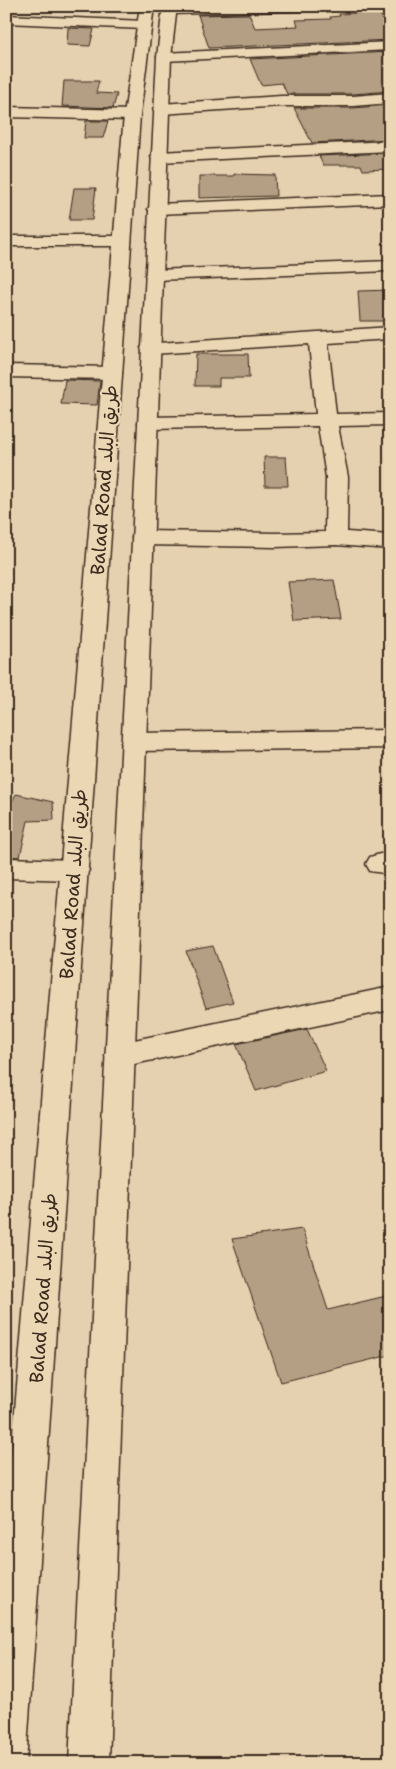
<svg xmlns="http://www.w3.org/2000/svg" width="396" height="1769" font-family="'Shantell Sans','Playpen Sans Arabic',sans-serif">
	<rect width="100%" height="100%" fill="#e5d0af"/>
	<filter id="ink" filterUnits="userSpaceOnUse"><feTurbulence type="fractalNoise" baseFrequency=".02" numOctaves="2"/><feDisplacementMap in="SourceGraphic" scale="10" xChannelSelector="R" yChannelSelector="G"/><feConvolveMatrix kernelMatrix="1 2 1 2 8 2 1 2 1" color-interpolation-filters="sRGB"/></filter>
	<g filter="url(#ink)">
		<g fill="#b49f84" stroke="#3b2a1e">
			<path d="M377 8 390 33V40L209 48 198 15 249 14 255 28 298 26 296 20 331 19 330 17 340 16 339 14 356 13 354 9Z"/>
			<path d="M68 28 94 29 90 46 67 45Z"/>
			<path d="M390 52V91L353 94H287L282 83 261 85 250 59Z"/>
			<path d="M64 81H99L96 93 117 94 113 108 62 106Z"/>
			<path d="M390 105V139L312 143 294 108H353Z"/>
			<path d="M86 121H108L103 138H84Z"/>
			<path d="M390 153V169L363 170 361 165H323L319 156Z"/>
			<path d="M234 174 275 175 276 196 199 198V176H234Z"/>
			<path d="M74 188H96L92 220H69Z"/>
			<path d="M390 290V321H360L358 291Z"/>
			<path d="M196 354H248L249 378H219V386H195Z"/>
			<path d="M65 380 100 381 97 405 61 404Z"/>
			<path d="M264 457H286L288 486H265Z"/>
			<path d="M334 580 341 619 294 621 288 582Z"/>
			<path d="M16 794 53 802 54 820 28 821 20 857 6 856V814Z"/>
			<path d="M213 946 233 1002 206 1008 186 951Z"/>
			<path d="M307 1029 326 1071 256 1091 236 1044Z"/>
			<path d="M302 1229 328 1310 390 1295V1355L281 1382 232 1239Z"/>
		</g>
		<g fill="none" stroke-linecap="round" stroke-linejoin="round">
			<defs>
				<g id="minor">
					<path d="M332 6 325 10 169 14 164 13 162 10 167 6Z"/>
					<path d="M6 15 144 21 149 22 151 25 149 28 144 29 6 23Z"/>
					<path d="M390 42V50L164 61 159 60 157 57 159 54 164 53Z"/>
					<path d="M390 93V103L353 106H281L161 114 155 112 153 109 155 106 161 104 281 96H353Z"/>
					<path d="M6 107 132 110 138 112 140 115 138 118 132 120 6 117Z"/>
					<path d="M390 141V151L159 162 153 160 151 157 153 154 159 152Z"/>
					<path d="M390 194V204L157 214 151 213 148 209 151 205 157 204Z"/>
					<path d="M6 236H122L128 237 131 241 128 245 122 246H6Z"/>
					<path d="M390 261V271L154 280 148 279 145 275 148 271 154 270Z"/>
					<path d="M390 327V339L328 343 336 414 390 413V425L338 426 348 477 347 532 390 535V549L336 545 275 547 143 545 135 543 132 538 135 533 143 531 275 533 325 532 326 477 318 426 148 429 141 427 138 423 141 419 148 417 316 414 309 344 151 354 144 352 141 348 144 344Z"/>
					<path d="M6 365 112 367 119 369 122 373 119 377 112 379 6 377Z"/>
					<path d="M390 730V748L134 751 125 748 121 742 125 736 134 733Z"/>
					<path d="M380 854H390V874L370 871 366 864 370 857Z"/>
					<path d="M6 858 75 860 85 863 89 870 85 877 75 880 6 878Z"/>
					<path d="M390 987V1010L120 1067 109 1064 105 1055 109 1046 120 1043Z"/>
				</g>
				<g id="highway">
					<path d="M140 6H154L140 115 26 1763H6V1517L124 115Z"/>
					<path d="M163 6H177L171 57 109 1763H69L157 57Z"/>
				</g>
			</defs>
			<use href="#minor" stroke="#3b2a1e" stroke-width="3"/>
			<use href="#highway" stroke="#3b2a1e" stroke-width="3"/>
			<use href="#minor" fill="#ecd7b5" fill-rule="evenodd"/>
			<use href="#highway" fill="#ecd7b5" fill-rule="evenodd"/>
		</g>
	</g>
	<g text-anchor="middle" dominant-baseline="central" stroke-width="4.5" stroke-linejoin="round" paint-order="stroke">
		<g font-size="19" fill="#3b2a1e" stroke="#ecd7b5">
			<text transform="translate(104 480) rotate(-86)">Balad Road طريق البلد</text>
			<text transform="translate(73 884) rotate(-86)">Balad Road طريق البلد</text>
			<text transform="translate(43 1288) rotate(-86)">Balad Road طريق البلد</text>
		</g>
	</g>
	<rect width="396" height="1769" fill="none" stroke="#ecd7b5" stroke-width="25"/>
	<rect x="12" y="12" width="371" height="1744" fill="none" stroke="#3b2a1e" stroke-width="2" filter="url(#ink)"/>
</svg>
